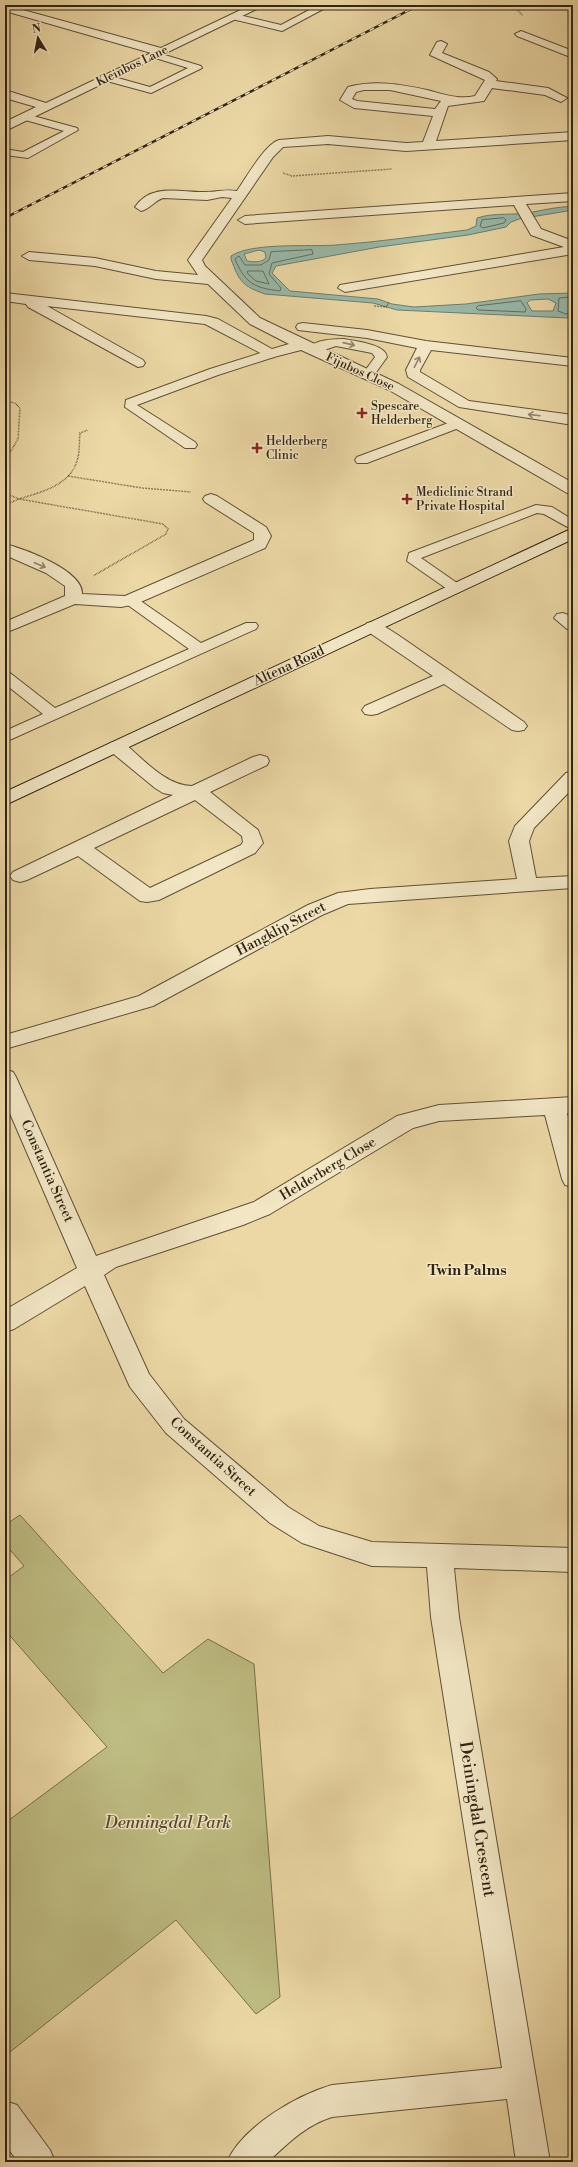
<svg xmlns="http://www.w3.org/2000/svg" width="578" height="2167" font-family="'Libre Bodoni',serif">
	<rect width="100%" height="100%" fill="#ebd8a5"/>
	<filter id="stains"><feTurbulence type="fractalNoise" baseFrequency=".005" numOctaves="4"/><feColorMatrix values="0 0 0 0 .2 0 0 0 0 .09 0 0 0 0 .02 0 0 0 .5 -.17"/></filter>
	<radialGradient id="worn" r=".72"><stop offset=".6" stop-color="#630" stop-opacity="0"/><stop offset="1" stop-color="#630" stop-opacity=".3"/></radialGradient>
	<path fill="#bebc82" stroke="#78704a" d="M20 1515 163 1673 208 1639 254 1664 280 1997 256 2014 176 1920 5 2056V1823L107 1747 5 1630V1580L24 1566 5 1544V1525Z"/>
	<path fill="#98b9a9" stroke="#6f7d6d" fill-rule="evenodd" d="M573 206V210L519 219 511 222 506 227 468 235 379 247 276 266 272 273 290 291 378 299 392 304 414 307 466 304 539 294 573 293V314L568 318 397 310 373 303 265 294C242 286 239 281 231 259V256C252 242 310 247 336 245 380 242 424 235 467 230L476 226 477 218C495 212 514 216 533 212 547 209 559 207 573 206ZM259 250 265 252 266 258C261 263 253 262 247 261L244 254ZM548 299 556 303 553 311H532L527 303 530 300Z"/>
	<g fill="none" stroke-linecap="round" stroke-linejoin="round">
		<g stroke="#646e5e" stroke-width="1">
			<path d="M504 218 506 220 504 223 483 228 480 226 482 220Z"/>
			<path d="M312 250 313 254 272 263 269 274 281 288 280 291C254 288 245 283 235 259L239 256 245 265H261L269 260 271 252Z"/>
			<path d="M248 271H263L269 284 256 281 248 274Z"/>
			<path d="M573 297 559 298 558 311 566 314 573 311"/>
			<path d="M521 301 526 309 525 312 478 310 476 308 478 306Z"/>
		</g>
		<defs>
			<g id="lane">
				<path d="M308 5H325L327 7 282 31 232 19 230 17 235 14 281 25 313 8Z"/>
				<path d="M155 52 201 66 202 68 151 93 103 80 102 78 107 75 150 87 188 68 152 57V53Z"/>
				<path d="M26 114 77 128 78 130 28 158 5 155V149L23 152 64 131 22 119 21 117Z"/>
				<path d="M344 339C354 341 386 344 387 357L372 378H364L362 375 375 357 372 353 336 346 312 354 306 350C313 340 332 339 344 339Z"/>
				<path d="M270 350 274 351 276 354 274 357 218 375 137 405 195 442 197 445 195 448H185L125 407 126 400 210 369Z"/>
				<path d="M459 419 466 423 464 426 367 463H357L355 460 357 457Z"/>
				<path d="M536 505 552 507 573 520V530L544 514 537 513 421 558 460 585 462 588 460 591H450L407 561 409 553Z"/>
				<path d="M130 596 135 597 201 643 246 623H256L258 626 256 629 5 742V731L43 714 5 684V671L10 673 55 708 189 649 125 603 123 600 125 597Z"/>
			</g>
			<g id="street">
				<path d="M5 5 161 48 251 5H265L5 131V122L36 107 5 98V90L46 103 151 53 5 11Z"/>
				<path d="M521 31 573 51V58L517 36 515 34Z"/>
				<path d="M441 41 447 44 442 53 489 72 497 79 496 81 548 88 567 98 561 102 545 95 492 88 484 101 448 106 436 141 573 132V140L406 151 328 144 283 147 273 157 202 260 205 266 260 318 399 384 573 483V495L567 493 389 390 301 350 270 358 205 324 47 306 143 360 145 363 143 366 138 367 28 307 26 304 5 301V293L206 316 218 319 272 349 289 344 250 324 208 284 156 279 95 266 29 260 22 256 29 252 95 258 156 271 198 275 188 260 232 198 222 197 207 200 163 198C154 201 150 209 141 211L135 207C152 182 181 193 206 192 218 192 225 189 237 191 246 178 265 144 279 140L328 136 406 143 423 142 433 116 354 108 340 100 348 87C375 80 400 84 427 90 443 94 459 100 475 96L485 80 430 55 437 42ZM364 90H390L441 101 435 109 357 101 352 99 356 92Z"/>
				<path d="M573 193V201L526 204 541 229 573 241V254L345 292 338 288 340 285 564 247 531 235 514 205 245 224 238 220 245 216Z"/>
				<path d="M303 323 367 330 426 341 573 358V366L431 350 420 370V372L469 401 573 415V425L459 407 408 377 406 370 417 348 367 338 298 330 296 327 298 324Z"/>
				<path d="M211 494 217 496 266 527 271 536 265 548 136 604 121 607 75 604 5 633V622L65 596V586L46 573 5 555V544C25 549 84 571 82 594L125 596 254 540V533L205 502 203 499 205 496Z"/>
				<path d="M563 613 573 617V630L567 629 554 618 557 614Z"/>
				<path d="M373 622 379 623 398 635 524 722 527 726 524 730 518 731 512 730 444 684 377 714 371 715 365 714 362 710 365 706 433 676 367 631 364 627 367 623Z"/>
				<path d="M117 741 124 743C143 759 166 786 192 786L253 757 260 755 267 757 269 761 267 765 210 792 258 830 263 843 255 853 159 900 147 902 140 901 78 856 27 880 20 882 13 880 10 876 13 872 173 795 163 793 155 788 110 751 108 747 110 743ZM195 800 242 836 243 842 241 845 150 888 94 848Z"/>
				<path d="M573 771V788L534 828 529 841 536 878 573 876V888L348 904 322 915 153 1006 5 1049V1035L139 996 308 905 338 893 370 889 517 879 509 841 515 826 566 773Z"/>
				<path d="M5 1069 13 1072 16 1077 96 1256 254 1202 397 1116 439 1105 573 1097V1113H567L573 1136V1187L565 1185 562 1179 545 1115 439 1121 413 1128 270 1214 243 1225 116 1267 104 1275 149 1374 184 1419 288 1507 319 1526 372 1542 573 1548V1572L454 1568 459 1617 550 2162H516L507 2099 332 2117C306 2125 287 2144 268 2162H227C242 2127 297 2095 332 2085L502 2068 431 1617 427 1567 372 1566 302 1543 270 1523 166 1433 130 1387 85 1286 14 1329 5 1332V1310L77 1268 5 1102Z"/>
				<path d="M5 2101 17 2105 50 2150 55 2162H18L5 2144Z"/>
			</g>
			<path id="secondary" d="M573 528V539L5 805V792Z"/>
		</defs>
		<use href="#lane" stroke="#605037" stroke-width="2"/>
		<use href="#street" stroke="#605037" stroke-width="2"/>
		<use href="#secondary" stroke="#312312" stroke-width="2"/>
		<g stroke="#312312" stroke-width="1.5" stroke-dasharray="0.5 1" stroke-linecap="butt">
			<path d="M513 5 523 16"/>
			<path d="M283 173 292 176 392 169"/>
			<path d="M374 306 386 307 389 302"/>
			<path d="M5 401 15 403 20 408 18 439 5 461"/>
			<path d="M68 476 142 488 191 492"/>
			<path d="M5 493 19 499C41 492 69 486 77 461 80 452 79 442 80 433L88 430"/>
			<path d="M5 505 19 499 163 524 168 529 166 534 93 576"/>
		</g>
		<use href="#lane" fill="#f2e6c4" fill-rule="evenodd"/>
		<use href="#street" fill="#f2e6c4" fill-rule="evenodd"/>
		<use href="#secondary" fill="#f2e6c4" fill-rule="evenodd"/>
		<defs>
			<path id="rail" d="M5 218 419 5"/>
		</defs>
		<use href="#rail" stroke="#312312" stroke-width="2.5"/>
		<use href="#rail" stroke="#f2e6c4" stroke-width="1.5" stroke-dasharray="5" stroke-linecap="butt"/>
	</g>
	<defs><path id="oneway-shaft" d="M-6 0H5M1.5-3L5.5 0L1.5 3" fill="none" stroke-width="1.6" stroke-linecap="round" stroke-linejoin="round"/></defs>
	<g stroke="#92846b">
		<use href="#oneway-shaft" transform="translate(349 344) rotate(13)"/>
		<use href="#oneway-shaft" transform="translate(417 362) rotate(-63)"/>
		<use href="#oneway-shaft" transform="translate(534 415) rotate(-173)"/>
		<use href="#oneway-shaft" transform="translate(40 565) rotate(23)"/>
	</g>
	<g fill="#8f2418" stroke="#f2e6c4" stroke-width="1.5">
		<path d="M360 407h4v4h4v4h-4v4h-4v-4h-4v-4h4z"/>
		<path d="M255 442h4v4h4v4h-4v4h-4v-4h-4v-4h4z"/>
		<path d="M405 493h4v4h4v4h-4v4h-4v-4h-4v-4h4z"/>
	</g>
	<g text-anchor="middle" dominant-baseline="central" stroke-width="3" stroke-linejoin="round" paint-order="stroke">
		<g font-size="12" fill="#312312" stroke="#f2e6c4">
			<text transform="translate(132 66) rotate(-26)">Kleinbos Lane</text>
			<text transform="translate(360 372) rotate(25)">Fijnbos Close</text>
		</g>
		<g font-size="12" fill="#312312" stroke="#f2e6c4" text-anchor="start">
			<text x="371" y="406">Spescare<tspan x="371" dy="14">Helderberg</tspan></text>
			<text x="266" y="441">Helderberg<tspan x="266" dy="14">Clinic</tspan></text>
			<text x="416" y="492">Mediclinic Strand<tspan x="416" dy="14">Private Hospital</tspan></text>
		</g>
		<g font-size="14" fill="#312312" stroke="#f2e6c4">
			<text transform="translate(289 666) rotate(-25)">Altena Road</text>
			<text transform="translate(281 929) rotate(-28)">Hangklip Street</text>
			<text transform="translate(328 1169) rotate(-31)">Helderberg Close</text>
			<text transform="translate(47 1171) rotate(66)">Constantia Street</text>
			<text transform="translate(213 1457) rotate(42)">Constantia Street</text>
		</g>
		<g font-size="15" font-weight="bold" fill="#312312" stroke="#f2e6c4">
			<text x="467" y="1270">Twin Palms</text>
		</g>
		<g font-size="17" fill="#312312" stroke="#f2e6c4">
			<text transform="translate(477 1819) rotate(81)">Deiningdal Crescent</text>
		</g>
		<g font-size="17" font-style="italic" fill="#54492e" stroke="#f2e6c4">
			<text x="168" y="1823">Denningdal Park</text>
		</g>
	</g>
	<rect width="578" height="2167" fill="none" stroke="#ebd8a5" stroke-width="20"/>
	<rect x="6" y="6" width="566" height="2155" fill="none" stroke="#312312" stroke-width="2"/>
	<rect x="10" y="10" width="558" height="2147" fill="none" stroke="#312312"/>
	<g transform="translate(38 38) rotate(350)" stroke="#f2e6c4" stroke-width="3" paint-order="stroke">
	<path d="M0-3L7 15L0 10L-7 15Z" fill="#312312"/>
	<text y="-6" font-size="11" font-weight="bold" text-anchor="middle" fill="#312312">N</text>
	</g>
	<rect width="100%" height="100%" filter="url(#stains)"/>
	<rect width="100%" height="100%" fill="url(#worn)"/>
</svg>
